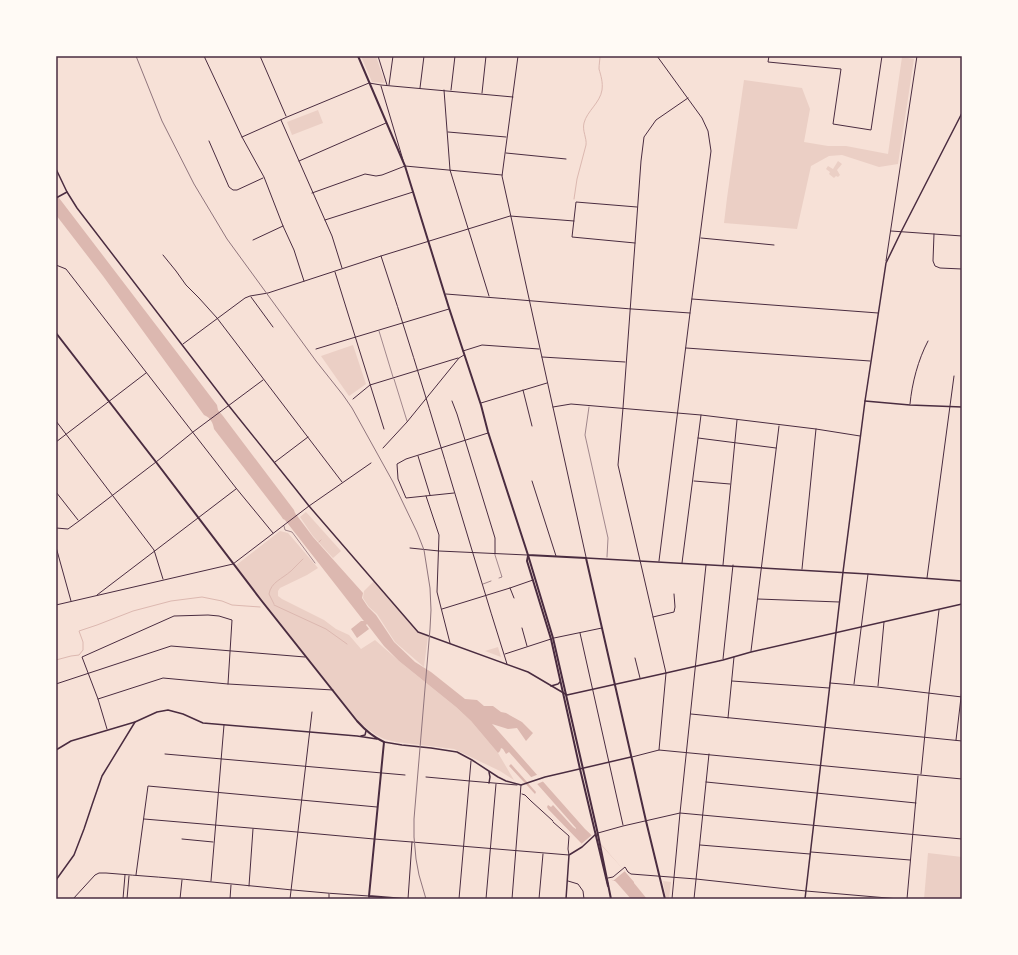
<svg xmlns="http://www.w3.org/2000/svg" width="1018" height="955" font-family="'Public Sans',sans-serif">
	<rect width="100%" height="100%" fill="#f7e1d7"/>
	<g fill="#ebcfc5">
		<path d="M361 56H376L385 83 372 82Z"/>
		<path d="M902 57 914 59 898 164 879 167 842 155 829 156 811 166 797 229 724 223 727 198 744 80 802 88 810 109 804 142 828 146H846L888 154Z"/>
		<path d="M318 110 323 123 292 135 287 122Z"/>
		<path d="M838 161 842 164 837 170 840 175 838 177 836 176 834 178 829 174 830 172 826 169 828 166 833 169Z"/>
		<path d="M353 345 366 384 349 396 321 356Z"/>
		<path d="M306 512 341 551 333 558 313 536 300 517Z"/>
		<path d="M280 531 288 533 318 568 307 575 280 588 278 591V596L282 599 324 620 336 629 349 635 361 649 375 640 399 661 456 707 471 721 498 753 514 780 500 771 454 749 396 742 384 739 376 735 361 724 261 600 235 566Z"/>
		<path d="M374 581 417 632 428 636 424 667 395 642 377 614 369 607 363 598 364 591Z"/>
		<path d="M498 647 501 657 485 651Z"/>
		<path d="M928 853 962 857V899H924Z"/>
		<path d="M663 881 671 882 669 899H666Z"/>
	</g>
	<g fill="#dcb8b0">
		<path d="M56 194 217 405 218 410 223 416 294 510 295 513 313 537 363 593 362 598 368 607 376 615 394 642 415 662 431 672 465 699 477 700 484 706H493L501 712 506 713 522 722 533 733 526 741 517 728 508 729 492 724 585 829 600 843 634 882V883L647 899H631L617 883 615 881H613L581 843 548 809 547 807 548 805 551 807 553 805 573 827 576 829V828L509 752 506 754 503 749 501 748 500 751 498 753 471 721 456 707 399 661 384 646 367 624 366 625 369 629 357 638 351 629 361 621H364L363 620 285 520 283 519 281 516 214 429C213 423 211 418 204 415L103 276 56 215Z"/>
		<path d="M511 764 536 792 535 794 509 766Z"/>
	</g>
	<g fill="#f7e1d7">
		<path d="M539 774 544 781 535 785 529 778Z"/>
		<path d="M592 835 625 871 613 881 595 863 580 845Z"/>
	</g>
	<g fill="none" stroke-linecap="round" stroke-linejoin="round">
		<g stroke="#dcb8b0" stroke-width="1">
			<path d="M574 199 577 179 586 145C587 138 582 131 584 123 587 111 600 103 602 90 603 82 601 76 599 69 599 64 600 60 600 56"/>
			<path d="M319 542 321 540"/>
			<path d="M274 604 269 594C271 582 282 579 291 571 295 567 299 563 303 559"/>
			<path d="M274 605 326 629 347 644"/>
			<path d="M56 660 71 656 79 655 83 650V642L79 631 97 625 133 611 171 601 202 597 222 601 232 605 260 607"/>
		</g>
		<g stroke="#4a2c40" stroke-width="0.5">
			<path d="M379 331 393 377"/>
			<path d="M394 379 407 421"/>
			<path d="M589 407 585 435 608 538 607 557"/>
			<path d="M284 526 285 530 292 532 315 563"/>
			<path d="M495 555 502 577 499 578"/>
			<path d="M483 584 491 581"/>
		</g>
		<path stroke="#4a2c40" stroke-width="1" d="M531 801 553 821"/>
		<g stroke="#4a2c40" stroke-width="1">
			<path d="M204 56 242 137 264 177 283 226 294 250 304 281"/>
			<path d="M260 56 286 116"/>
			<path d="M378 56 387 85"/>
			<path d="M518 56 502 176 586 557"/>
			<path d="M657 56 702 118 708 131 711 151 690 313 659 561"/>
			<path d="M769 56 768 62 841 69 833 124 871 130 882 56"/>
			<path d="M389 85 393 56"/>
			<path d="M381 86 403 160"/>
			<path d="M420 88 424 56"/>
			<path d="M444 90 450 170 489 296"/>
			<path d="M451 90 455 56"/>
			<path d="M482 93 486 56"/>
			<path d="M281 120 332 236 342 268"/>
			<path d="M448 132 506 137"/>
			<path d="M242 137 287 117 369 83 381 85 513 97"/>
			<path d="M209 141 229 187 233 190H237L263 178"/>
			<path d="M506 153 566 159"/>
			<path d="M299 161 386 123"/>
			<path d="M312 193 365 174 376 176 382 175 405 166 502 175"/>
			<path d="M325 220 413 192"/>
			<path d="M891 231 962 236"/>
			<path d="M934 234 933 261 935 266 940 268 962 269"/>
			<path d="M701 238 774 245"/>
			<path d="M253 240 283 226"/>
			<path d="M635 243 572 237 576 202 637 207"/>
			<path d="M163 255 176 271 186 285 199 298 217 318 342 482"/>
			<path d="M381 256C426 391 464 528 507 664"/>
			<path d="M886 261 917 56"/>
			<path d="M56 265 66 269 236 488 273 533"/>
			<path d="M335 272 384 429"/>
			<path d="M446 294C527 300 608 308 690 313"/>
			<path d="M251 297 273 327"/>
			<path d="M692 299 878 313"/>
			<path d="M183 344 245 298 250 296 268 293 381 256 510 216 574 221"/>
			<path d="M686 348 870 361"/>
			<path d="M316 349 449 309"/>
			<path d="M463 351 482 345 539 349"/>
			<path d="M542 357 625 362"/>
			<path d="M523 390 532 426"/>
			<path d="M353 399 370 385 458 358"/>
			<path d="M452 401 457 414 495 538V554"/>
			<path d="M481 403 547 383"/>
			<path d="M910 404C912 383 918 360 928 341"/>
			<path d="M553 407 571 404 701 415 816 429 860 436"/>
			<path d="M56 421 154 550 163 579"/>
			<path d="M698 438 776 448"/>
			<path d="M56 442 146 373"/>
			<path d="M383 448 407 422 459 358 464 355"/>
			<path d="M418 456 430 495"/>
			<path d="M275 462 308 437"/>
			<path d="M532 481 556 556"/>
			<path d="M694 481 730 484"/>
			<path d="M56 492 78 520"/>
			<path d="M454 493 406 498 398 479 397 464 406 459 488 433"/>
			<path d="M426 496 439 535 437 592 450 643"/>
			<path d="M56 528 68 529 79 521 156 462 193 432 263 380"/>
			<path d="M56 547 71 601"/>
			<path d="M410 548 439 551 527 555"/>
			<path d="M682 563 701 415"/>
			<path d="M723 565 737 420"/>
			<path d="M802 569 816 429"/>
			<path d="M927 578 954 376"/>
			<path d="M510 588 514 598"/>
			<path d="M97 595 236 489"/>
			<path d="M758 599 839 602"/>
			<path d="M56 605 233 564 309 506 371 463"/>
			<path d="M442 609 510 588 533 580"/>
			<path d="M653 617 674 612 675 607 674 594"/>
			<path d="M522 628 527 646"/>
			<path d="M580 633 623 825"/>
			<path d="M554 638 602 628"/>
			<path d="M751 651 779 426"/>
			<path d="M505 654 551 639"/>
			<path d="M635 658 640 678"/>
			<path d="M723 659 733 565"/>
			<path d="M732 681 829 688"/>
			<path d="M830 683 877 687 962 697"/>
			<path d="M56 684 171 646 305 657"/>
			<path d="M854 684 868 574"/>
			<path d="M878 686 884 622"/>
			<path d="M98 699 163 678 228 684 333 690"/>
			<path d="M691 714 962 741"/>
			<path d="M728 718 734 657"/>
			<path d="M107 729 98 699 82 657 174 616 208 615 219 616 232 620 228 684"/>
			<path d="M956 740 962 689"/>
			<path d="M659 750 666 673 618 465 623 408 641 161 644 137 656 120 688 98"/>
			<path d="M165 754 405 775"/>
			<path d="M632 757 659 750 962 779"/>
			<path d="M921 774 929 693 939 610"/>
			<path d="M426 777 470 781 517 785"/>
			<path d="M706 782 916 803"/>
			<path d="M522 794 525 795 531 801"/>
			<path d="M144 819 297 832 374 839 412 842 569 855 568 849 569 836 553 822"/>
			<path d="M598 833 623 826 680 813 962 839"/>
			<path d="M182 839 213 842"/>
			<path d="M700 845 810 854"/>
			<path d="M811 852 910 860"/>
			<path d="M136 875 148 786 377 807"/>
			<path d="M608 878 613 877 625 867 628 872 631 874 696 879 806 891 899 899"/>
			<path d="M211 881 224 725"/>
			<path d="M568 881 578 884 583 891 584 899"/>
			<path d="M249 886 253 829"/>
			<path d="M73 899 95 875 99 873H106C141 876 176 878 212 882 264 887 316 893 369 896V899"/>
			<path d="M123 899 125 875"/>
			<path d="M127 899 129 876"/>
			<path d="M180 899 182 880"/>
			<path d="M230 899 231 885"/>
			<path d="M290 899 312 712"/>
			<path d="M329 899V894"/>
			<path d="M408 899 412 842"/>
			<path d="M459 899 471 761"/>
			<path d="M486 899 496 784"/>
			<path d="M512 899 521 785"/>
			<path d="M539 899 543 854"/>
			<path d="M672 899 680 813 706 565"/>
			<path d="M694 899 709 754"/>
			<path d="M907 899 918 776"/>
		</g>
		<g stroke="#4a2c40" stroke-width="1.5">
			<path d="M56 169 67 192 77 208 229 406 294 487 309 506 418 632 528 672 567 695 666 673 723 660 751 652 962 604"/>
			<path d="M56 198 67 192"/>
			<path d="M865 401 910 405 962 407"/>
			<path d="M586 558 868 574 962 581"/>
			<path d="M551 686 558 684 560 682"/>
			<path d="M361 736 365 735 366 731"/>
			<path d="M384 742 402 745 431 748 457 752 472 760 498 777 506 781 521 785 545 777 631 757"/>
			<path d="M56 750 71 741 135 722 157 712 168 710 183 714 203 723 357 736 377 739"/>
			<path d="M489 772 490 777 489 783"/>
			<path d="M56 880 74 855 84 829 92 805 102 776 135 722"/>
			<path d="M566 899 569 855 582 847 596 834"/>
		</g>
		<path stroke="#4a2c40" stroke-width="1.5" d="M805 899 843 572 865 401 886 263 901 232 962 113"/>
		<g stroke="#4a2c40" stroke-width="2">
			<path d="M56 333 156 462 261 600 357 721C365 730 373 737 384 742L369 896 405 899"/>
			<path d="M528 555 553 638 597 830 611 899"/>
			<path d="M528 556 527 561 551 639 580 769 608 886"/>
		</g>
		<path stroke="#4a2c40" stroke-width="2" d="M358 56 405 166 449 308 481 405 488 432 528 555 586 558 646 821 665 899"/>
		<path stroke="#8f747c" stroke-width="1" d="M136 56 162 121 194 184 227 239 316 361 343 395 352 408 393 482 417 532 424 550 430 588 431 610 430 629 414 819V837L416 859 419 875 426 899"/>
	</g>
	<rect width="1018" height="955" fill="none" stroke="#fffaf5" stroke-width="114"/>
	<rect x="57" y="57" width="904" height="841" fill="none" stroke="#4a2c40" stroke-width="1.5"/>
</svg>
